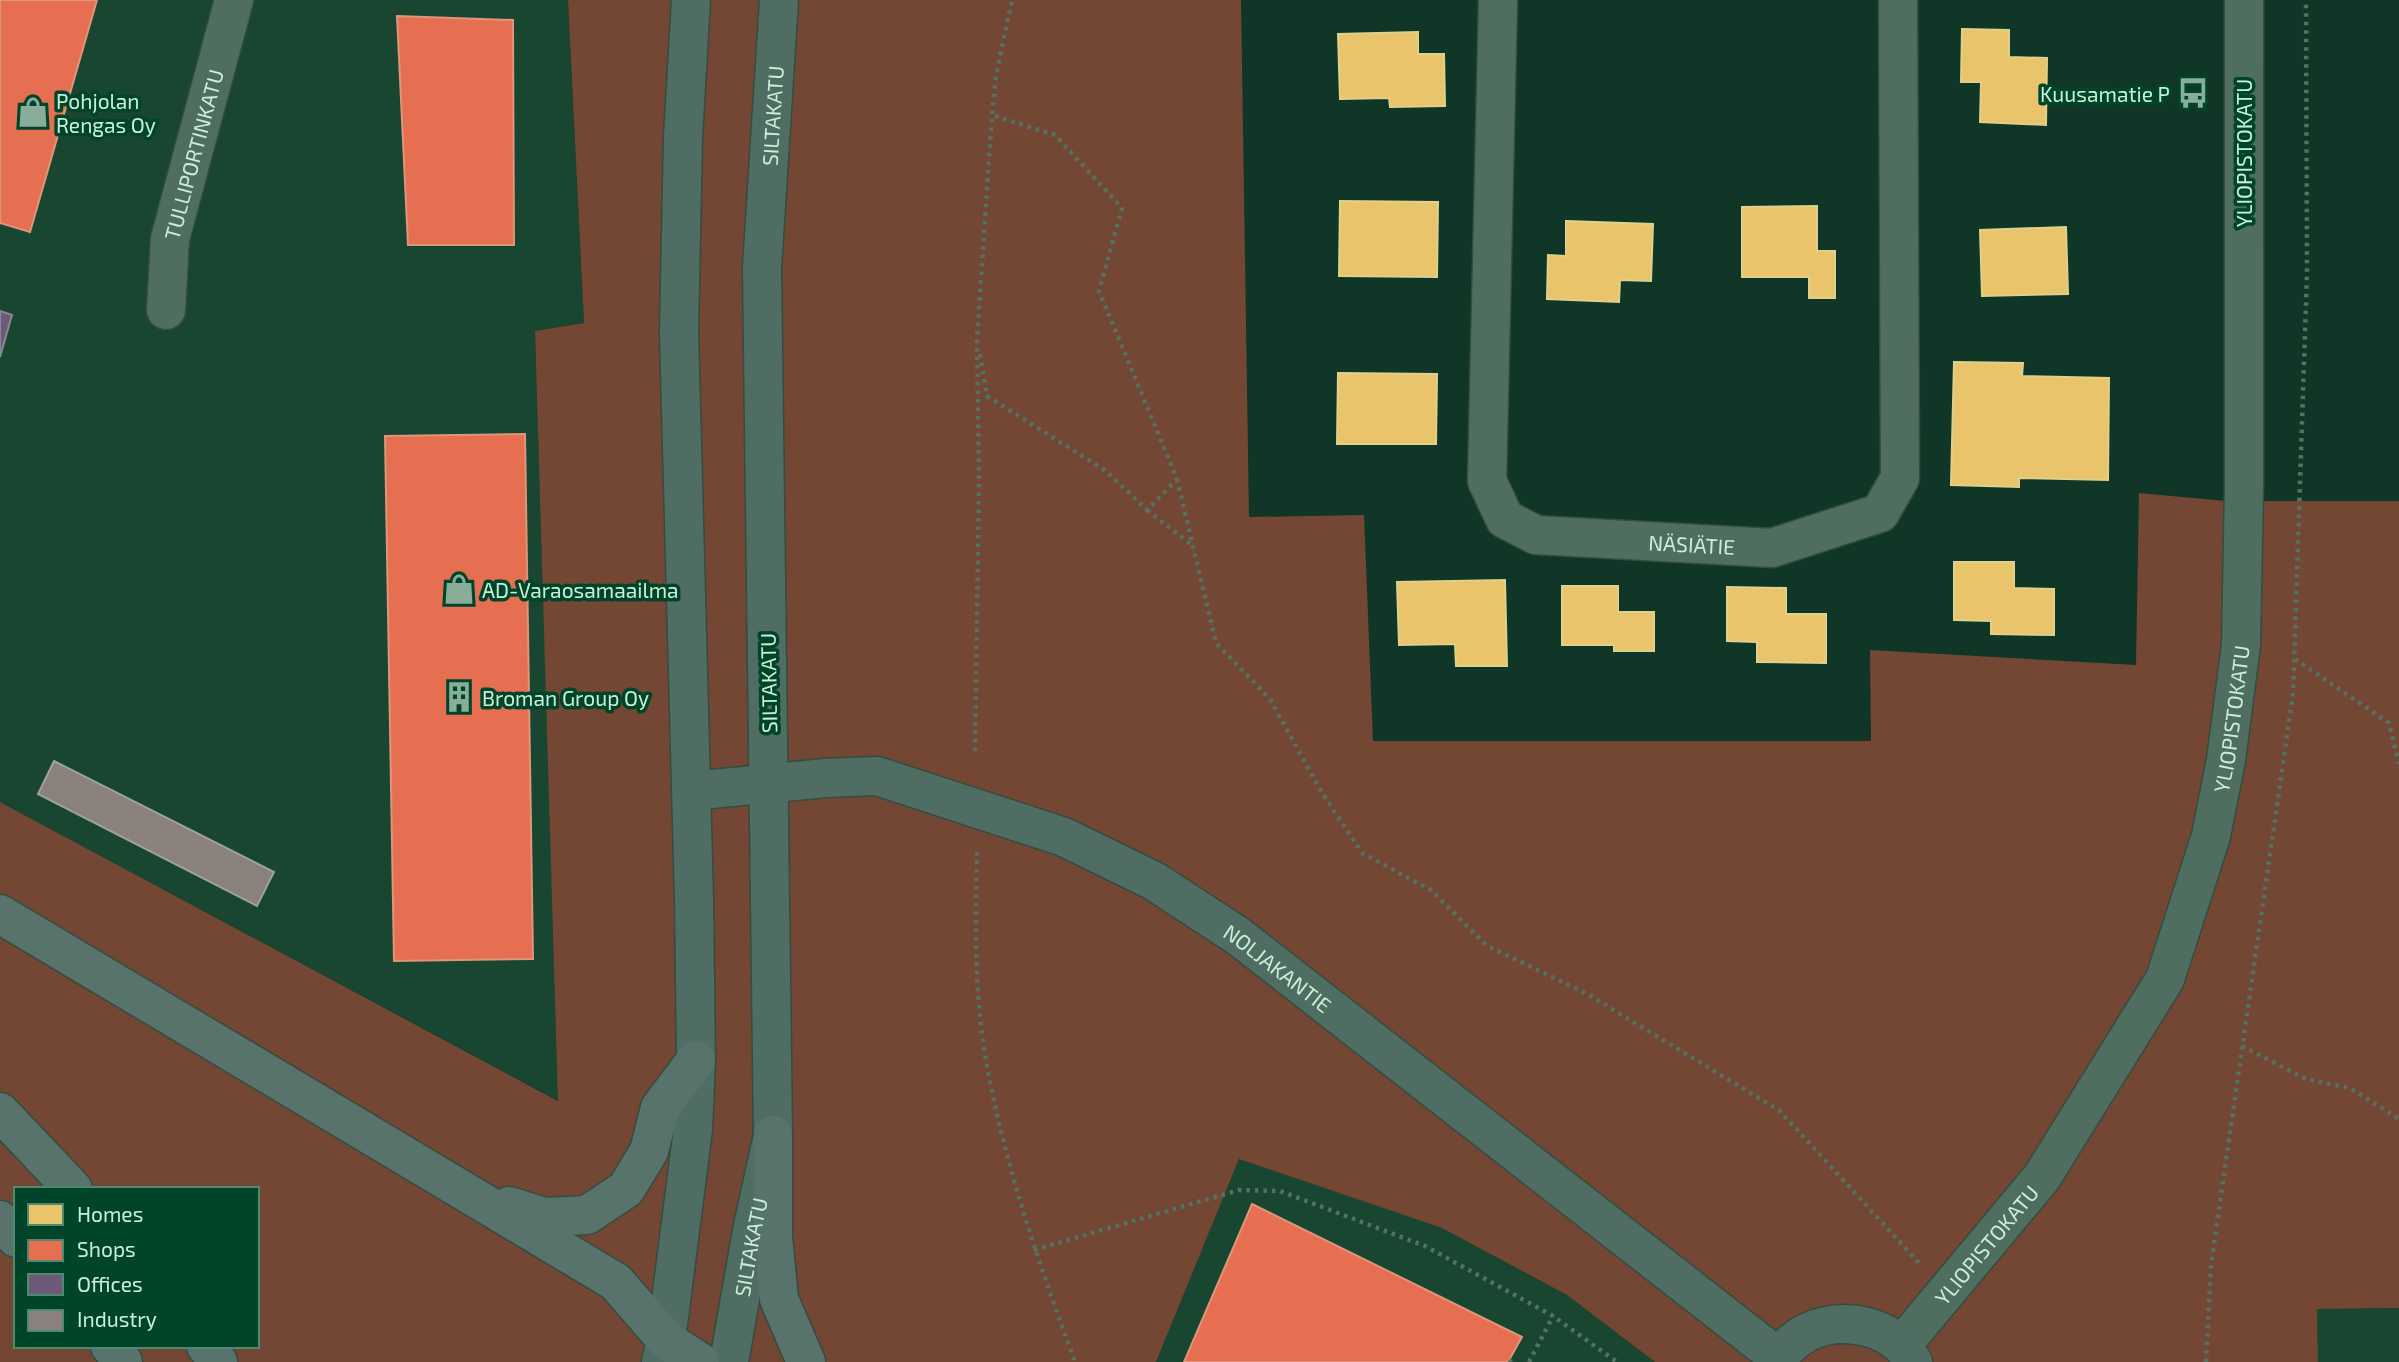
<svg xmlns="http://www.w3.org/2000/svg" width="2399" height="1362" font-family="'Exo 2',sans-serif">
	<rect width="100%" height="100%" fill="#0f3626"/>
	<g fill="#194630">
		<path d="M0 0H568L584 323 535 331 559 1101 0 802Z"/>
		<path d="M1239 1159 1442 1228 1567 1295 1655 1362H1156Z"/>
		<path d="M2399 1308V1362H2318L2316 1309Z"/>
	</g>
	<path fill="#744634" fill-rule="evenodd" d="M568 0H1241L1249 517 1364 515 1373 741H1871L1870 650 2136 665 2139 493 2226 501H2399V1308L2317 1309 2318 1362H1655L1567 1295 1442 1228 1239 1159 1156 1362H0V802L558 1101 535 331 584 323ZM16 1189H257V1346H16Z"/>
	<g fill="#e9c46a" stroke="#dfd18b" stroke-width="2">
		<path d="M1962 29 2009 30V57L2047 58 2046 125 1980 122 1981 82H1961Z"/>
		<path d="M1418 32V54H1444L1445 106 1390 107 1389 98 1340 99 1338 34Z"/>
		<path d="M1340 201 1438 202 1437 277 1339 276Z"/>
		<path d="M1817 206V251H1835V298H1809V277H1742V207Z"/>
		<path d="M1566 221 1653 224 1651 281 1620 280 1619 302 1547 299 1548 255 1566 256Z"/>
		<path d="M2066 227 2068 294 1982 296 1980 230Z"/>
		<path d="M1954 362 2023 363 2022 376 2109 378 2108 480 2019 478V487L1951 485Z"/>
		<path d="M1338 373 1437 374 1436 444H1337Z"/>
		<path d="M1954 562H2014V588L2054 589V635L1991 634V621L1954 620Z"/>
		<path d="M1505 580 1507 666H1456L1455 644 1399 645 1397 582Z"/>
		<path d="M1562 586H1618V612H1654V651H1614V645H1562Z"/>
		<path d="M1727 587 1786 588V614H1826V663L1757 662V642L1727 641Z"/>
	</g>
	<g fill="#e76f51" stroke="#de957a" stroke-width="2">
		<path d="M0 0H97L30 232 0 223Z"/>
		<path d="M397 16 513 20 514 245H408Z"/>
		<path d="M525 434 533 959 394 961 385 436Z"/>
		<path d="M1252 1204 1522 1337 1508 1362H1184Z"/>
	</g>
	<path fill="#6d597a" stroke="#898696" stroke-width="2" d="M0 311 12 315 0 357Z"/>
	<path fill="#8a817c" stroke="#9da298" stroke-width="2" d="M54 761 274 872 257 906 38 794Z"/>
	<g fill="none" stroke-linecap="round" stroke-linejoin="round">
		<defs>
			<g id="minor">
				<path id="s1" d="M1498 0 1487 481 1505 519 1536 535 1772 548 1880 513 1900 478 1898 0"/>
				<path id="s2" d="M166 310 170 239 234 0"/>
				<path id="s3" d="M1902 1345 2042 1177 2165 979 2211 836 2226 760 2241 645 2244 487V0"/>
			</g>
			<g id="major">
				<path id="s4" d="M691 791 826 778 877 776 1064 837 1154 881 1238 936 1779 1358"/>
				<path d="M661 1362 666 1340 693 1129 696 1060 694 899 679 332 683 137 691 0"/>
				<path id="s5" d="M729 1362 752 1231 773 1135 762 268 779 0"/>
				<path d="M1777 1362C1801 1317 1864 1313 1900 1344 1906 1349 1909 1356 1913 1362"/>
			</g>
			<g id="highway">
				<path d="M0 914 616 1282 666 1340 700 1362"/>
				<path d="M0 1112 73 1189"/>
				<path d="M773 1135V1237L779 1299 806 1362"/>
				<path d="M509 1206 544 1217 587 1215 626 1189 649 1151 660 1108 696 1060"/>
				<path d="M0 1220 16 1238"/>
				<path d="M110 1346 123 1362"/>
				<path d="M206 1346 218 1362"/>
			</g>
		</defs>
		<use href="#minor" stroke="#334d40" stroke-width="41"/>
		<use href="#major" stroke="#334d40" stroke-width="41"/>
		<use href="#highway" stroke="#334d40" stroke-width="41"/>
		<g stroke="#557163" stroke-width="4.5" stroke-dasharray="3.5 5" stroke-linecap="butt">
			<path d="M980 354 987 396 1106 471 1147 510 1177 479 1099 291 1122 208 1055 135 992 115"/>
			<path d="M1177 479 1216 643 1270 699 1321 791 1362 853 1431 890 1486 945 1589 995 1780 1111 1919 1263"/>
			<path d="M1147 510 1193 546"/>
			<path d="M2295 659 2389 723 2399 764"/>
			<path d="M975 751 979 481 977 339 992 115 996 75 1012 0"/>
			<path d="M977 852C976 913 974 973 982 1034 998 1147 1036 1255 1075 1362"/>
			<path d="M2242 1046 2306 1079 2350 1088 2399 1119"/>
			<path d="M1034 1250 1239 1190 1280 1191 1425 1246 1553 1316 1617 1362"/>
			<path d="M1509 1360 1512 1362"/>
			<path d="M1529 1362 1553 1316"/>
			<path d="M2206 1362 2211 1265 2293 694 2307 273 2306 0"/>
		</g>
		<use href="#minor" stroke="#506e5f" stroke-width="38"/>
		<use href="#major" stroke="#506d63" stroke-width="38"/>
		<use href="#highway" stroke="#58726c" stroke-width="38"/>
	</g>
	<defs>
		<symbol id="bus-bare" viewBox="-9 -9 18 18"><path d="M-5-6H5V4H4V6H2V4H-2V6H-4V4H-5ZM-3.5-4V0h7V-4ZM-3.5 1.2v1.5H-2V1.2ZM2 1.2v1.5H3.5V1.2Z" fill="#88ae9a" stroke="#004529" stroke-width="2.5" paint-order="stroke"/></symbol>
		<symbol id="shop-bare" viewBox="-9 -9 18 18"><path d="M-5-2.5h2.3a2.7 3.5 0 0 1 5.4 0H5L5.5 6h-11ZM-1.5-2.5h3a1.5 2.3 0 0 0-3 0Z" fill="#88ae9a" stroke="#004529" stroke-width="2.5" paint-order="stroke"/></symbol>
		<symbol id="building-bare" viewBox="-9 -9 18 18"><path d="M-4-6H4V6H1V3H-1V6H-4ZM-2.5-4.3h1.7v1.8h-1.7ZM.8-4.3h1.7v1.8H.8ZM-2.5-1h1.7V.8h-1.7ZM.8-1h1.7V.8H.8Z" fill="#88ae9a" stroke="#004529" stroke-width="2.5" paint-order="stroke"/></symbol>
	</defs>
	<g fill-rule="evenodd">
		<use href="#bus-bare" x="2171" y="71" width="44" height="44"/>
		<use href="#shop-bare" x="11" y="90" width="44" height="44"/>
		<use href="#shop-bare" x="437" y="567" width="44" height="44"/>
		<use href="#building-bare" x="437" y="675" width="44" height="44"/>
	</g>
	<g text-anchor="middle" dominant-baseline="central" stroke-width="7" stroke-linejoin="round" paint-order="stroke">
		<g font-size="21" fill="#c9efd8" stroke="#004529" text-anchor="start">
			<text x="2170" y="93" text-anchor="end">Kuusamatie P</text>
			<text x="56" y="100">Pohjolan<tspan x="56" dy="24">Rengas Oy</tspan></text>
			<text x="482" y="589">AD-Varaosamaailma</text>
			<text x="482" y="697">Broman Group Oy</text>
		</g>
		<g font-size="21" fill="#c9efd8" stroke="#004529">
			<text stroke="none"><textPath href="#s5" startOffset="1251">SILTAKATU</textPath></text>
			<text transform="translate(2243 153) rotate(-90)">YLIOPISTOKATU</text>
			<text stroke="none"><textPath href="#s2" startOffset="159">TULLIPORTINKATU</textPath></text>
			<text stroke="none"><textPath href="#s1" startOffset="714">NÄSIÄTIE</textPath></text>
			<text transform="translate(768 683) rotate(-91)">SILTAKATU</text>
			<text stroke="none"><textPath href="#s3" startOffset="721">YLIOPISTOKATU</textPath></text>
			<text stroke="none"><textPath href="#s4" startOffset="635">NOLJAKANTIE</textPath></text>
			<text stroke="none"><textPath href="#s3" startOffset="131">YLIOPISTOKATU</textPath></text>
			<text stroke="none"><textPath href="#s5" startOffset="117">SILTAKATU</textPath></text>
		</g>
	</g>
	<rect x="14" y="1187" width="245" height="161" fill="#004529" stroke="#50896f" stroke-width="2"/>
	<rect x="28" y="1204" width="35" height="21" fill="#e9c46a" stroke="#50896f" stroke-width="2"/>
	<text x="77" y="1222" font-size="21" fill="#c9efd8">Homes</text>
	<rect x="28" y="1240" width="35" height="21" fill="#e76f51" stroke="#50896f" stroke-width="2"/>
	<text x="77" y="1257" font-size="21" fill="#c9efd8">Shops</text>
	<rect x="28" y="1274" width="35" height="21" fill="#6d597a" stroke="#50896f" stroke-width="2"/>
	<text x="77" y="1292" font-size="21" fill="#c9efd8">Offices</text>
	<rect x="28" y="1310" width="35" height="21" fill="#8a817c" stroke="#50896f" stroke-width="2"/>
	<text x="77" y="1327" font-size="21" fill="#c9efd8">Industry</text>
</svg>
